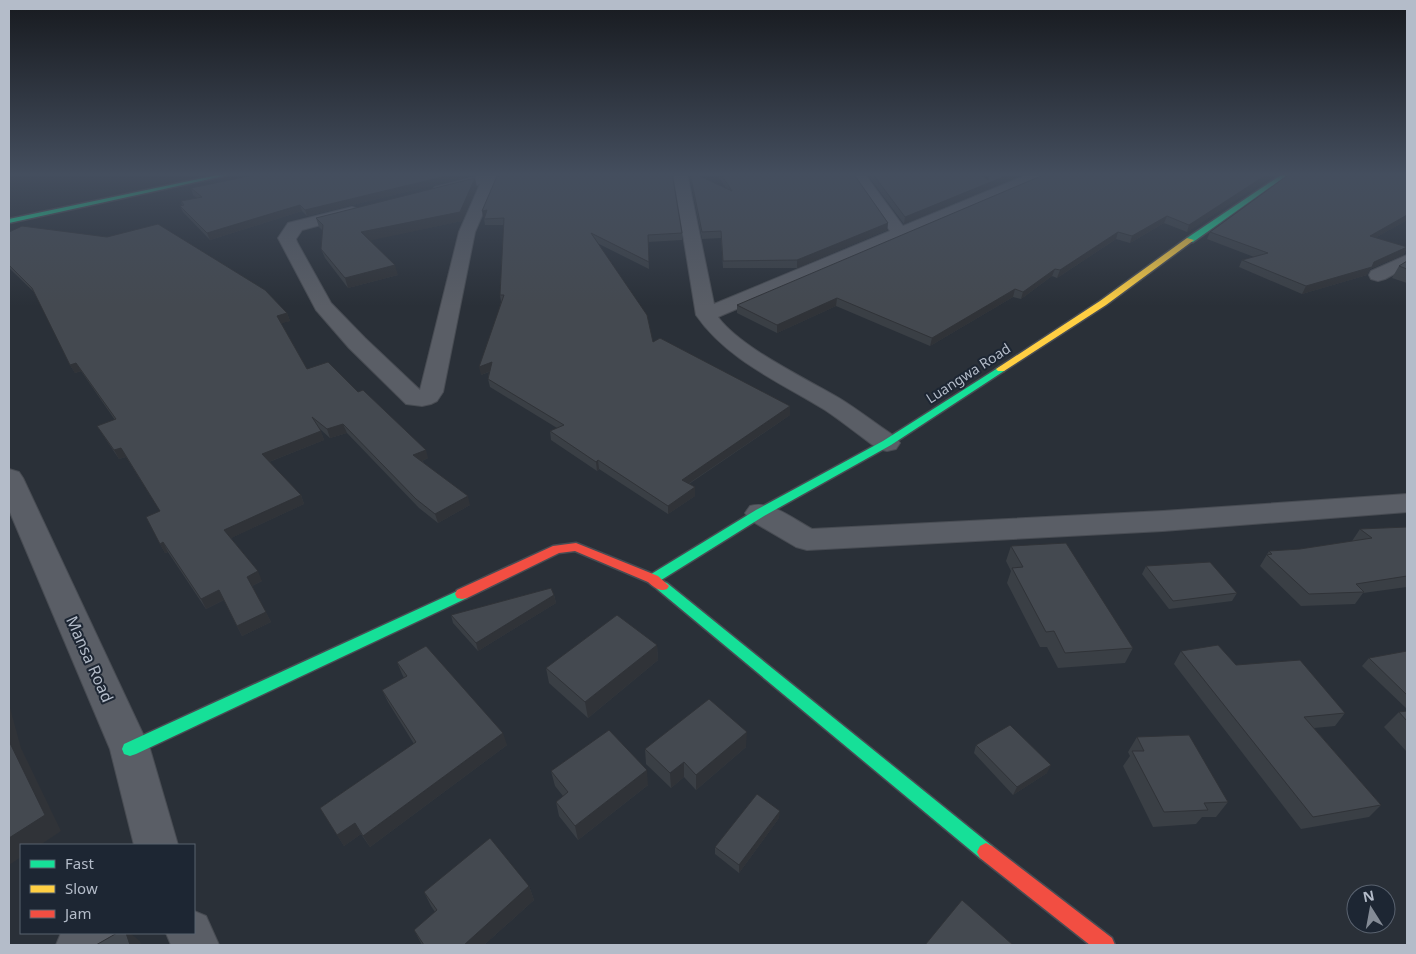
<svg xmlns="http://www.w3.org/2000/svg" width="1416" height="954" font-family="'Noto Sans',sans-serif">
	<rect width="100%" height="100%" fill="#2a3038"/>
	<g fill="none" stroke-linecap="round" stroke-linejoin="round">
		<defs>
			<g id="street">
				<path d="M491 173H517L515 176 497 180 475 232 443 392 437 401 431 404 422 406 406 404 349 348 316 310 278 238 288 223 352 207 358 209 360 212 358 215 302 230 296 239 297 242 331 303 365 338 420 390 459 232 480 184 440 195 435 193 432 190 435 187Z"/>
				<path d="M673 173H687L714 304 890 231 850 173H864L903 226 1031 173H1050L1048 176 718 317C741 348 805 378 839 398 859 410 877 425 896 437L900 443 896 449 887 451 878 449C860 436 843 422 825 410 780 382 727 360 696 315Z"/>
				<path d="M1407 255V267L1385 279 1378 281 1371 279 1369 275 1371 271Z"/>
				<path d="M9 469 19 472 23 478 150 749 178 845H134L110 749 9 510Z"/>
				<path d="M1407 494V512L1163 531 807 550 796 547 750 520 745 513 750 506C771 500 793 519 812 529L1163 511Z"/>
				<path d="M194 911 206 916 219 945H171L166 933H194Z"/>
				<path d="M61 933H122L116 945H56Z"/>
			</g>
			<g id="fast">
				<path d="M227 173H237L9 223V219Z"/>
				<path d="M1284 173H1290L1193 242H1187V238Z"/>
				<path d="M1001 366 1006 369 1004 371 891 445 764 516 658 582H648L646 579 648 576 756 510 883 441Z"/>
				<path d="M662 581 667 583 992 846 995 852 992 858 986 861 980 858 657 589 655 586 657 583Z"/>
				<path d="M462 589 467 590 469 594 467 598 136 754 130 756 124 754 122 749 124 744Z"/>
			</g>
			<path id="slow" d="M1187 238 1194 240 1106 305 1004 371H998L996 369 1100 301Z"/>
			<g id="jam">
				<path d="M576 543 658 576 669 586 667 589C659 592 654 587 648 582L575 551 559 553 467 598 462 599 457 598 455 594 457 590 553 546Z"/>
				<path d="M986 843 992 846 1112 938 1115 945H1090L980 858 977 852 980 846Z"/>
			</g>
		</defs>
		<use href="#street" stroke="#484c53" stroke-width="2"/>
		<use href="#fast" stroke="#484c53" stroke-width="3"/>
		<use href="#slow" stroke="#484c53" stroke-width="3"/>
		<use href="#jam" stroke="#484c53" stroke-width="3"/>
		<use href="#street" fill="#5a5e66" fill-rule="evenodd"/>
		<use href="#fast" fill="#16e098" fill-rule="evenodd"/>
		<use href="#slow" fill="#ffcf43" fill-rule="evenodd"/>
		<use href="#jam" fill="#f24e42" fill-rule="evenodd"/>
	</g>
	<g fill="#3a3f45">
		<path d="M263 173H484L307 216 302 211 210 240 183 212 180 206H182L181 201 197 198 193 195 191 188Z"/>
		<path d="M511 173H673H672L682 233V240L648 242 649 269 597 243 653 342 790 406V415L689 484 695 487V496L668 514 599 469 597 471 551 440 550 431 557 428 490 387 488 379 489 372 481 375 501 302 500 295 504 225H485L484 219 485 217H483Z"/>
		<path d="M690 173 726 188 716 173H853L888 223 887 230 797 268H723L721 238 702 239 690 177Z"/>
		<path d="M866 173H979L988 180 989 173H1027L904 224Z"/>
		<path d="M1276 173 1187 232 1164 223 1130 243 1116 239 1057 278 1052 276 1021 299 1013 297 930 346 836 306 777 333 737 313V305Z"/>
		<path d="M1407 173V220L1375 238 1407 247V248L1403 255 1370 269 1367 275 1302 294 1239 267 1242 260 1254 257 1207 239 1210 232Z"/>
		<path d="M477 187 462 221 370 240 398 275 348 288 325 258 321 249 323 231 319 227 316 218Z"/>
		<path d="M9 232 287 313 290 321 281 323 307 369 358 392 428 458 422 461 470 505 438 523 419 508 347 433 330 438 320 429 324 440 269 462 301 495 304 504 231 538 262 581 252 586 271 622 242 636 224 600 206 609 168 552 165 553 160 544V511L126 457 119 459 97 426 115 420 81 371 75 373 70 365 36 294 9 268Z"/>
		<path d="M1407 261V283L1392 278 1399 266Z"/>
		<path d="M1407 527V587L1363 593 1355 604 1301 606 1260 566 1269 551 1300 549 1353 541H1352L1360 529Z"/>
		<path d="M1011 546 1133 648 1125 663 1058 668 1047 647H1040L1007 583 1011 571 1006 561Z"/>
		<path d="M1146 566 1237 593 1232 601 1169 609 1142 574Z"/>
		<path d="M554 595 556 603 478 651 453 623 451 615Z"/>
		<path d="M657 645 658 660 588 718 549 683 546 668Z"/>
		<path d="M1181 651 1236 665 1345 713 1335 726 1314 728 1381 805 1369 817 1301 829 1174 664Z"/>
		<path d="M1407 651V709L1362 666 1369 658Z"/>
		<path d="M397 662 507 745 370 847 361 834 344 846 320 808 414 744 388 702 382 690 404 678 402 674Z"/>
		<path d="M1407 711V752L1384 727 1399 712Z"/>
		<path d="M1137 737 1228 802 1216 817H1202L1196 824 1153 827 1123 766 1130 756 1128 752Z"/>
		<path d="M976 745 1047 773 1013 795 974 753Z"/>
		<path d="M746 747 696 790 684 777 671 788 646 764 645 749Z"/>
		<path d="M551 771 648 785 578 840 559 816 556 802 563 796 555 786Z"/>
		<path d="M779 818 739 873 715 854V847Z"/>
		<path d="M529 886 534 900 484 945H422L414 930 435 912 431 906 424 892Z"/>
	</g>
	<g fill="#303338">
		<path d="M459 173H484L307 216 305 210Z"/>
		<path d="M1013 173H1027L904 224 905 217Z"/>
		<path d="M1269 173H1276L1187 232 1189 225Z"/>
		<path d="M475 178 477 187 462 221 364 242 361 232Z"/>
		<path d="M300 205 302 211 210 240 207 233Z"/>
		<path d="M487 210 488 216 483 217 482 211Z"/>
		<path d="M1407 215V220L1366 243 1370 236Z"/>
		<path d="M1167 216 1164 223 1130 243 1132 236Z"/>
		<path d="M888 223 887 230 797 268V260Z"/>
		<path d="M1118 232 1116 239 1057 278 1060 270Z"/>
		<path d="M1407 247 1403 255 1370 269 1367 275 1302 294 1306 286 1374 262Z"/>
		<path d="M395 265 398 275 348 288 345 278Z"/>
		<path d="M1055 269 1052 276 1021 299 1023 292Z"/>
		<path d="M1015 289 1013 297 930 346 932 338Z"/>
		<path d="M837 298 836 306 777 333V325Z"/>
		<path d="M287 313 290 321 280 324 277 316Z"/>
		<path d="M492 362 493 370 481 375 479 367Z"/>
		<path d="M76 363 81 371 75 373 70 365Z"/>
		<path d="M790 406V415L682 488V480Z"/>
		<path d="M343 424 347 433 330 438 327 429Z"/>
		<path d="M321 431 324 440 266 463 262 454Z"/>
		<path d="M121 448 126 457 119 459 114 450Z"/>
		<path d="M426 450 428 458 416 464 413 455Z"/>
		<path d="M598 460 599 469 597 471 596 462Z"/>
		<path d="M695 487V496L668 514V506Z"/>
		<path d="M301 495 304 504 229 539 224 530Z"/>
		<path d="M468 496 470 505 438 523 435 514Z"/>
		<path d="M163 542 168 552 165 553 160 544Z"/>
		<path d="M258 571 262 581 252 586 247 577Z"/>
		<path d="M219 590 224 600 206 609 201 599Z"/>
		<path d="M554 595 556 603 478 651 476 643Z"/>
		<path d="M266 612 271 622 242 636 237 626Z"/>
		<path d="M657 645 658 660 588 718 585 702Z"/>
		<path d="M9 704 21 748 61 831 40 845H21V857L9 865Z"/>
		<path d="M747 732 746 747 696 790V775Z"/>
		<path d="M503 733 507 745 370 847 363 836Z"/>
		<path d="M684 762V777L671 788 670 773Z"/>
		<path d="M1051 765 1047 773 1013 795 1017 787Z"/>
		<path d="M647 770 648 785 578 840 575 826Z"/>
		<path d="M780 811 779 818 739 873V865Z"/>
		<path d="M355 823 361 834 344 846 337 835Z"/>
		<path d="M529 886 534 900 484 945H464Z"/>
		<path d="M126 933H130L140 941 141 945H130Z"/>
	</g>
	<g fill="#444950" stroke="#303338">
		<path d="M263 173H459L305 210 300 205 207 233 180 206 184 205 181 201 202 197 191 188Z"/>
		<path d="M511 173H672L682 233 648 235 649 262 591 233 647 315 653 342 660 338 790 406 682 480 695 487 668 506 598 460 596 462 550 431 564 425 488 379 492 362 479 367 504 295H500L504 218 484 219 487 210 482 211 497 176Z"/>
		<path d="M690 173H693L732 191 720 173H853L888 223 797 260 723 261 721 231 702 232Z"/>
		<path d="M872 173H979L988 180 989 173H1013L905 217Z"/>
		<path d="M1048 173H1269L1189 225 1167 216 1132 236 1118 232 1060 270 1055 269 1023 292 1015 289 932 338 837 298 777 325 737 305Z"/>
		<path d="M1291 173H1407V215L1370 236 1407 247 1374 262 1372 267 1306 286 1242 260 1268 253 1210 232Z"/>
		<path d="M475 178 460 212 361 232 395 265 345 278 321 249 323 225 316 218Z"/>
		<path d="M158 224 265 290 287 313 277 316 307 369 328 362 358 392 363 390 426 450 413 455 468 496 435 514 416 499 343 424 327 429 312 417 321 431 262 454 301 495 224 530 258 571 247 577 266 612 237 626 219 590 201 599 163 542 160 544 146 517 160 511 121 448 114 450 97 426 116 419 76 363 70 365 32 288 9 265V232L22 226 107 237Z"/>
		<path d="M1407 261V269L1399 266Z"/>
		<path d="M1407 527V576L1356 584 1364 592 1309 594 1267 555 1272 554 1269 551 1300 549 1372 538 1360 529Z"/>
		<path d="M1066 543 1133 648 1065 653 1054 631 1046 632 1012 568 1023 567 1011 546Z"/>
		<path d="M1210 562 1237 593 1173 601 1146 566Z"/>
		<path d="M551 588 554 595 476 643 451 615Z"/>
		<path d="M617 615 657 645 585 702 546 668Z"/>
		<path d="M1218 645 1236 665 1300 660 1345 713 1304 717 1381 805 1313 817 1181 651Z"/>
		<path d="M426 646 503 733 363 836 355 823 337 835 320 808 416 742 382 690 407 676 397 662Z"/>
		<path d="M1407 651V695L1369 658Z"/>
		<path d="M709 699 747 732 696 775 684 762 670 773 645 749Z"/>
		<path d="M1407 711V721L1399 712Z"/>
		<path d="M1010 725 1051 765 1017 787 976 745Z"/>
		<path d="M609 730 647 770 575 826 556 802 568 792 551 771Z"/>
		<path d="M1189 735 1228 802 1204 803 1208 810 1164 812 1132 751H1144L1137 737Z"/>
		<path d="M9 741 45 815 9 838Z"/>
		<path d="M757 794 780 811 739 865 715 847Z"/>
		<path d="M490 838 529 886 464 945H424L414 930 437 910 424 892Z"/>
		<path d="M962 900 1013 945H925Z"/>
		<path d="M117 933H126L130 945H96Z"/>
	</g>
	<linearGradient id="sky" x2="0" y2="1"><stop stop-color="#171a1f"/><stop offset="0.57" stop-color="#444e5e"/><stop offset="1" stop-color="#444e5e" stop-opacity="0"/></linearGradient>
	<rect width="1416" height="306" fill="url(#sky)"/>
	<g text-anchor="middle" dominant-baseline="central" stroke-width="4" stroke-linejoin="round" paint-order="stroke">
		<g font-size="14" fill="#b4bcc9" stroke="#1d2633">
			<text transform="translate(968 373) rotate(-33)">Luangwa Road</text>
		</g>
		<g font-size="16" fill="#b4bcc9" stroke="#1d2633">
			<text transform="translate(90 659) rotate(66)">Mansa Road</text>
		</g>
	</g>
	<rect width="1416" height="954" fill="none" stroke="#b4bcc9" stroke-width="20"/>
	<rect x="20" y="844" width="175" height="90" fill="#1d2633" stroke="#59626f"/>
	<rect x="30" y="860" width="25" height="8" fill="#16e098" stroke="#59626f"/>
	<text x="65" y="869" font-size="15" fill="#b4bcc9">Fast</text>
	<rect x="30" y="885" width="25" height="8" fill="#ffcf43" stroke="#59626f"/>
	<text x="65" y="894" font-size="15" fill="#b4bcc9">Slow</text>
	<rect x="30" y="910" width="25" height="8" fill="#f24e42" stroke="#59626f"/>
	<text x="65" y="919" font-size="15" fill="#b4bcc9">Jam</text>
	<g transform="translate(1371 909) rotate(349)"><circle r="24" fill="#1d2633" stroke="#59626f"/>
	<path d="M0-4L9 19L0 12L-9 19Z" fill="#848b96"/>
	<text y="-8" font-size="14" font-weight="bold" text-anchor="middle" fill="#b4bcc9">N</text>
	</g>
</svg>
